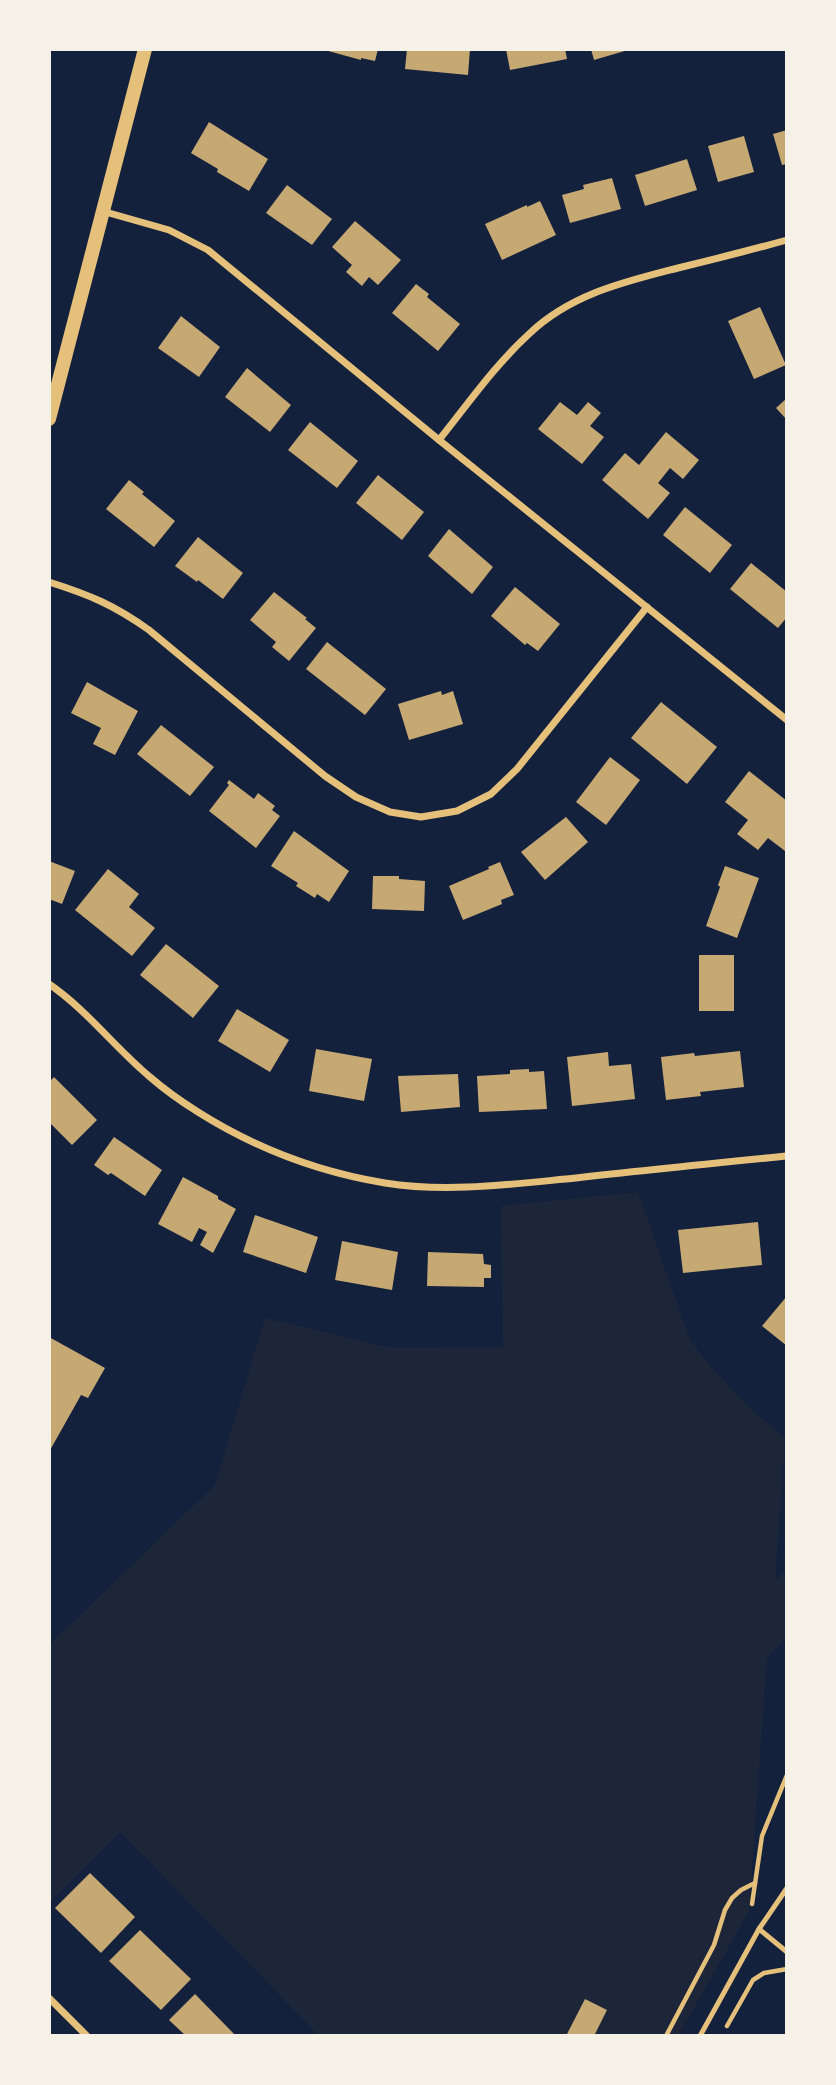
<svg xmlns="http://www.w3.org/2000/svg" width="836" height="2085" font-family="Jost,sans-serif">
	<rect width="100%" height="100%" fill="#14213d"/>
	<path fill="#1d2539" d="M638 1192 690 1340 711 1367 750 1408 785 1438 775 1581 787 1569V1638L767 1658 749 1911 678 2036H319L120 1832 49 1903V1645L215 1485 265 1318 392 1348 503 1347 501 1206Z"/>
	<g fill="#c6a872">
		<path d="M321 49H378L375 61 361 58V60Z"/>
		<path d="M407 49H470L468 75 405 69Z"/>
		<path d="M506 49H565L567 59 510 70Z"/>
		<path d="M591 49H628V50L594 60Z"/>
		<path d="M209 122 268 159 249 191 217 172 218 169 191 153Z"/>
		<path d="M787 130V164L782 165 773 134Z"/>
		<path d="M744 136 754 172 718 182 708 146Z"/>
		<path d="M687 159 697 190 645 206 635 175Z"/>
		<path d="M612 178 621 209 570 223 562 195 584 189 583 185Z"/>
		<path d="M287 185 332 219 312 245 266 213Z"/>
		<path d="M540 201 556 235 502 260 485 224 527 205V207Z"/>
		<path d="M355 221 401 260 378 285 369 277 362 286 346 272 352 265 332 247Z"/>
		<path d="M416 284 429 294 427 297 460 324 438 351 392 313Z"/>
		<path d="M760 307 786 365 754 379 728 321Z"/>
		<path d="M181 316 220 347 199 377 158 348Z"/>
		<path d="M247 368 291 405 270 432 225 397Z"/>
		<path d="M787 398V420L776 408Z"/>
		<path d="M560 402 577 415 588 402 601 413 590 426 604 437 582 464 538 429Z"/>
		<path d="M310 422 358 461 337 488 288 450Z"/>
		<path d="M666 432 699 460 683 479 670 468 658 483 670 493 648 519 602 480 625 453 639 465Z"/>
		<path d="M378 475 424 512 402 540 356 503Z"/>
		<path d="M129 480 144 492 142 494 175 521 154 547 106 509Z"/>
		<path d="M685 507 732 545 710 573 663 535Z"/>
		<path d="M449 529 493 567 472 594 428 556Z"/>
		<path d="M198 537 243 573 223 599 198 580 197 582 175 566Z"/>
		<path d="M751 563 787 592V617L778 628 730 589Z"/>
		<path d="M515 587 560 624 538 651 527 643 525 645 491 616Z"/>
		<path d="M274 592 307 618 305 619 316 628 289 661 272 647 276 642 250 620Z"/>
		<path d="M327 642 386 689 365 715 306 669Z"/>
		<path d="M87 682 138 711 115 755 93 744 101 728 71 713Z"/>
		<path d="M441 691 442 695 453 691 463 724 409 740 398 704Z"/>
		<path d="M661 702 717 747 687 784 631 738Z"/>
		<path d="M161 725 214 767 190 796 137 754Z"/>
		<path d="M610 757 640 780 606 825 576 802Z"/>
		<path d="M749 771 787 801V849L785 851 768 838 758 850 737 834 748 820 725 802Z"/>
		<path d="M229 780 254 799 258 793 275 806 272 810 280 816 256 848 209 811 229 785 227 783Z"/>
		<path d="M566 817 588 842 545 880 521 852Z"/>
		<path d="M294 831 349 871 329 902 317 894 315 898 296 886 298 883 271 866Z"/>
		<path d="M49 861 75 871 62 904 49 899Z"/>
		<path d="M500 862 514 895 501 900 502 904 463 920 449 886 489 869 488 867Z"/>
		<path d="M725 866 759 878 737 938 706 926 720 887 718 885Z"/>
		<path d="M108 869 139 894 129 907 155 928 132 956 75 910Z"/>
		<path d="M373 876H399V879L425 881 424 911 372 909Z"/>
		<path d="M166 944 219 986 193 1018 140 975Z"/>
		<rect x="699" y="955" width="35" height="56"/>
		<path d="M237 1009 289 1040 270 1072 218 1041Z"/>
		<path d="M316 1049 372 1059 364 1101 309 1091Z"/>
		<path d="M740 1051 744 1087 700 1092 701 1096 666 1100 661 1057 694 1053 695 1056Z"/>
		<path d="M608 1052 609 1066 631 1064 635 1099 572 1106 567 1057Z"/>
		<path d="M529 1069V1072L544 1071 547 1109 479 1112 477 1076 510 1074V1070Z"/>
		<path d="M458 1074 460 1107 401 1112 398 1076Z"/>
		<path d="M54 1077 97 1120 72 1145 49 1122V1082Z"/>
		<path d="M114 1137 162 1170 145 1196 111 1173 108 1175 94 1165Z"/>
		<path d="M183 1177 218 1196V1199L236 1209 213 1253 200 1245 207 1232 199 1228 192 1242 158 1224Z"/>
		<path d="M255 1215 318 1237 306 1273 243 1252Z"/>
		<path d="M758 1222 762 1265 683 1273 678 1230Z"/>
		<path d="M342 1241 398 1252 392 1290 335 1280Z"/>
		<path d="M428 1252 483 1254 484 1264 491 1265V1278H484V1287L427 1286Z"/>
		<path d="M787 1296V1346L762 1326Z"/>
		<path d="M49 1337 105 1368 88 1398 81 1395 49 1452Z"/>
		<path d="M90 1873 135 1917 101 1953 55 1908Z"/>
		<path d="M140 1930 191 1979 161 2010 109 1961Z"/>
		<path d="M195 1994 236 2036H186L169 2020Z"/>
		<path d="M585 1999 607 2010 594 2036H566Z"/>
	</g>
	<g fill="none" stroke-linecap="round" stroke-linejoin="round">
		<g stroke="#e5c07b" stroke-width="4.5">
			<path d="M752 1904 762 1836 787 1775"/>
			<path d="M727 2026 753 1980 764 1973 787 1969"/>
			<path d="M666 2036 714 1945 725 1910 732 1898 741 1890 755 1883"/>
		</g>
		<g stroke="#e5c07b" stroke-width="5">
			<path d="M759 1929 787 1952"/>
			<path d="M700 2036 759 1929 787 1888"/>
		</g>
		<g stroke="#e5c07b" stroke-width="7">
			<path d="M102 211 169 230 208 250 439 440 787 720"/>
			<path d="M439 440C468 404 495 365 529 334 571 294 624 282 678 268 715 259 751 250 787 240"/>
			<path d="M49 582C90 595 114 605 149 630L325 776 356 797 390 812 421 817 457 811 491 794 517 769 647 607"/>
			<path d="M49 984C87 1010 115 1048 150 1077 165 1090 182 1102 198 1112 255 1148 318 1172 385 1183 447 1193 513 1184 576 1178 646 1170 717 1163 787 1156"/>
			<path d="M49 1998 87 2036"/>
		</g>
		<path stroke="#e5c07b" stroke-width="14" d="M49 419 145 49"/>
	</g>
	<rect width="836" height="2085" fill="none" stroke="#f6f1e7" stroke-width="102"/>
</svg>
